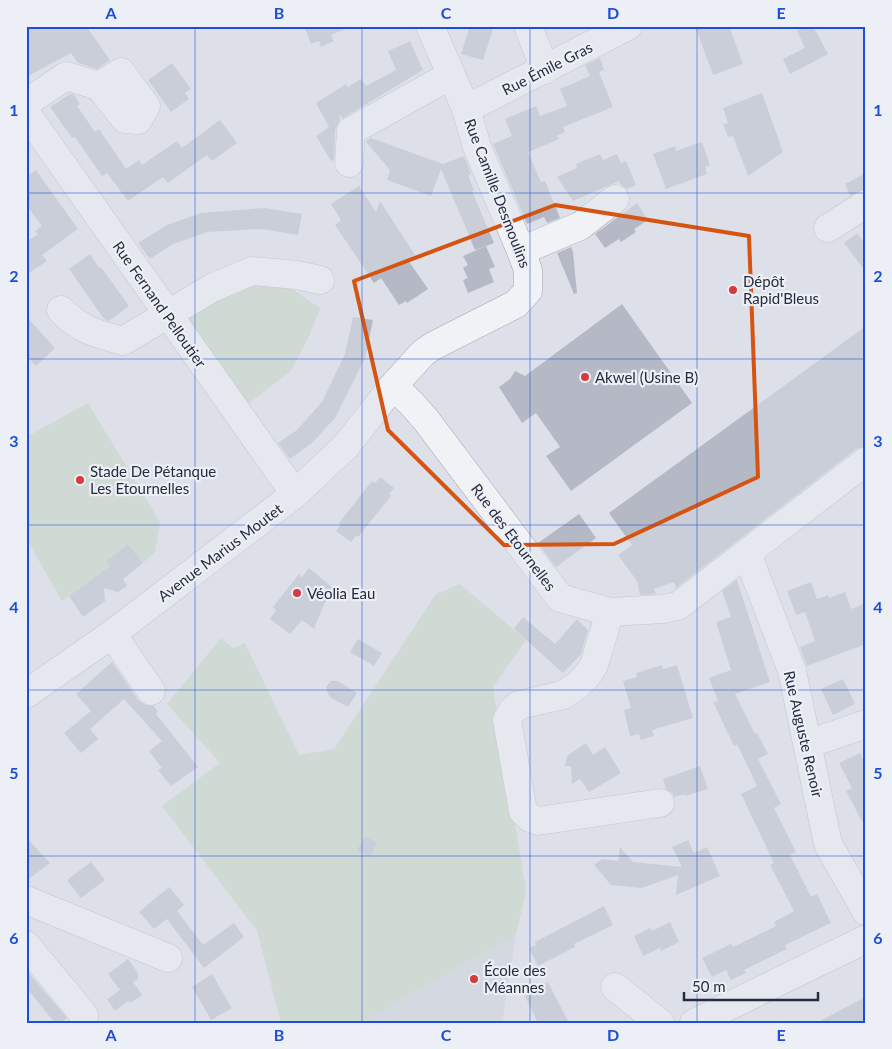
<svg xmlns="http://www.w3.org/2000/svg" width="892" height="1049" font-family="Lato,sans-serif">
	<rect width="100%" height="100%" fill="#dde0e8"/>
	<path fill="#cbcfda" d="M516 935 502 1023H360Z"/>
	<g fill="#c1d2be">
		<path d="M243 280 281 281 320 308 310 334 291 371 245 406 184 331 189 312Z"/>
		<path d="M88 403 160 522 155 552 143 563 128 544 106 561 117 575 92 579 62 601 26 538V437Z"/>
		<path d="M460 584 526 640 493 687 526 891 516 935 360 1023H281L257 931 162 806 220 763 167 704 221 638 233 648 245 643 299 755 334 749 436 594Z"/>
	</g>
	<g fill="#b4b9c5">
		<path d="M26 26H86L110 60 97 69 78 63 71 53 26 77Z"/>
		<path d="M304 26H352L331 35 334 41 321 47 319 41 311 44Z"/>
		<path d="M470 26H494L483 60 461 54Z"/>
		<path d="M695 26H729L743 64 713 75Z"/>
		<path d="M807 26H813L828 54 790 74 783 59 805 48 797 31Z"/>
		<path d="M410 41 423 70 343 118 340 115V120L335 130 334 160 331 161 316 136 329 127 316 103 346 84 348 87 361 79 366 86 396 70 388 51Z"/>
		<path d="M600 58 604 70 599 72 613 107 563 127 565 132 557 136 559 139 528 152 541 182 545 181 560 218 547 223 544 217 527 224 493 144 512 136 505 119 536 106 540 116 567 106 560 89 590 76 585 65Z"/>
		<path d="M172 63 191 89 185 93 189 99 171 112 148 80Z"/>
		<path d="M762 93 783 152 748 176 733 136 728 137 723 124 728 123 723 108Z"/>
		<path d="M70 94 74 95 80 104 77 106 95 132 99 129 126 169 139 160 142 165 177 141 182 148 220 120 237 143 212 161 207 155 168 183 163 177 128 201 107 173 102 176 75 137 72 138 50 107Z"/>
		<path d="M371 138 443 164 464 156 471 174 468 175 474 191H472L494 243 475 250 441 169 431 196 387 180 390 170 366 142Z"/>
		<path d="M702 142 710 165 705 167 707 174 666 189 653 154 675 146 676 151Z"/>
		<path d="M600 154 603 160 617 154 621 163 626 161 636 185 627 189 620 184 619 181 573 201 557 177 577 168 576 164Z"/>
		<path d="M36 170 78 229 42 255 47 261 26 275V242L38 234 35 231 42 226 26 205V177Z"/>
		<path d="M866 173V188L850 196 845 184Z"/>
		<path d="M359 186 376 212 380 201 415 255 408 260 428 289 407 303 406 301 399 305 381 278 374 283 335 225 341 220 331 204Z"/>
		<path d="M637 203 648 220 634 229 636 232 621 242 619 239 605 248 595 234Z"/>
		<path d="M265 208 302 214 298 235 262 229 208 232 173 244 150 259 138 243 167 225 201 213Z"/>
		<path d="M857 233 866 245V272L844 243Z"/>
		<path d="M486 246 495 267 489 269 494 282 468 293 463 280 468 278 463 268 468 265 463 256Z"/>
		<path d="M571 247 573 252 577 293 574 294 557 253Z"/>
		<path d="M90 254 99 268 101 267 129 306 109 321 104 319 69 269Z"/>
		<path d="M622 304 692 403 571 491 546 456 560 447 536 413 522 423 499 387 510 379 515 371 525 376Z"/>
		<path d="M26 316 55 348 36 366 26 355Z"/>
		<path d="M353 317 373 320 365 358 335 418 312 443 290 459 278 443 297 430 322 402 345 354Z"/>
		<path d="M866 326V446L856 449 676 588 674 582 654 589 656 594 640 595 637 581 618 555 632 545 609 513Z"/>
		<path d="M380 477 394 488 389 494 391 496 358 537 356 536 351 542 336 531 341 524 339 523 372 481 375 483Z"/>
		<path d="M579 514 596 538 556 567 538 543Z"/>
		<path d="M128 544 143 563 123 579 127 586 118 592 104 588 105 601 83 617 69 596 110 566 106 561Z"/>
		<path d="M309 568 335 590 324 604 314 629 302 620 290 634 270 619 276 610 273 607 299 574 302 577Z"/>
		<path d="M737 580 770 682 735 694 755 734 757 733 768 754 758 759 781 804 774 808 796 852 790 855 811 897 817 894 831 923 785 945 787 949 744 970 746 973 731 980 726 970 712 977 702 958 731 944 733 947 776 926 774 922 794 911 770 865 774 863 741 794 757 786 737 744 734 746 713 702 718 701 709 678 731 670 716 622 731 617 722 591Z"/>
		<path d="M811 582 817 599 828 595 829 598 845 592 851 609 866 603V644L807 666 800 647 815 641 805 612 796 615 787 591Z"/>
		<path d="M523 617 555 644 577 619 588 630 581 654 563 673 514 629Z"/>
		<path d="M358 639 382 653 374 666 350 652Z"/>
		<path d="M112 662 138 700 145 705 154 706 158 712 156 714 198 767 171 786 158 770 162 768 149 751 162 741 124 699 90 729 98 739 81 753 64 733 91 711 76 694Z"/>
		<path d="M662 665 663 669 677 665 693 718 652 730 654 736 641 740 639 734 630 736 624 710 631 708 623 681 637 677 636 673Z"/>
		<path d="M843 679 855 704 833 715 821 689Z"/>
		<path d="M331 681H338L357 693 348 707 331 698 328 694 326 687Z"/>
		<path d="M586 743 593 755 605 747 621 773 589 792 580 779 572 784 571 766H565L567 756Z"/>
		<path d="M860 753 866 765V829L846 791 852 788 839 763Z"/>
		<path d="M700 766 708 789 685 796V794L674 797 672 793 666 789 663 779Z"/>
		<path d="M365 836 377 843 370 857 357 850Z"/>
		<path d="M26 837 50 863 26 881Z"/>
		<path d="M688 840 694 853 707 847 720 876 676 895 678 875 642 888 611 885 594 865 602 859 618 861 620 847 633 862 682 867 672 847Z"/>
		<path d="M91 862 105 880 81 898 67 880Z"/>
		<path d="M169 887 184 905 177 911 203 945 234 923 244 937 204 968 167 919 154 929 139 912Z"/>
		<path d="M604 906 613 925 574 944 575 947 538 966 529 948 536 945 535 942Z"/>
		<path d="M670 922 679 942 661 951 660 948 643 956 634 936 650 928 652 931Z"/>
		<path d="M128 959 138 973V979L133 982 142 995 130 1003 128 1001 115 1011 107 999 120 990 108 974Z"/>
		<path d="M26 970 67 1018 61 1023H55L26 987Z"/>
		<path d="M212 974 232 1008 211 1020 192 987Z"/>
		<path d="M548 982 555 996 569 1023H538L524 994Z"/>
		<path d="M866 997V1023H816Z"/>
	</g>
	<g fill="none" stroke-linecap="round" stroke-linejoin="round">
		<defs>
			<g id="minor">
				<path d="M528 26 545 70"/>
				<path d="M26 103 66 76 99 86 125 119 138 120 146 106 121 72 99 86"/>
				<path d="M466 109 628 26"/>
				<path d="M26 113 295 494"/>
				<path d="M349 163 351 131 451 75"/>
				<path d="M828 228 866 204"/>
				<path d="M521 251 580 226 615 199"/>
				<path d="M61 310C80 330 97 334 123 341L212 288 252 271 297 275 320 280"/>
				<path d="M393 386 411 403 426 420 560 598 610 612 663 609 678 606 866 461"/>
				<path d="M744 556 751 564 792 671 828 844 866 911"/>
				<path d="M610 612 594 665 585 678 578 685 563 695 519 705 512 711 507 720 523 811 530 818 538 821 660 803"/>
				<path d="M112 634 151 691"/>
				<path d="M26 694 112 634 295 494 346 446 393 386 423 353 433 346 516 304 528 291V270L521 251 477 147 466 109 430 26"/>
				<path d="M808 744 866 724"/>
				<path d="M26 900 168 958"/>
				<path d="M26 945 84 1015"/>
				<path d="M615 987 660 1023"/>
				<path d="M694 1023 866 939"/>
			</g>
		</defs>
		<use href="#minor" stroke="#a2a6b2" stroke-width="29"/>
		<use href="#minor" stroke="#f0f2f6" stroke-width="28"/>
	</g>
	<path d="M0 0H892V1049H0ZM555 205 749 236 758 477 614 544 504 545 388 430 354 281Z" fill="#dde0e8" fill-opacity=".55" fill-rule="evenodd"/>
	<path fill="none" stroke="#d55411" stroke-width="4" stroke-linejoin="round" d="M555 205 749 236 758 477 614 544 504 545 388 430 354 281Z"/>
	<path fill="none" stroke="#1d4ed8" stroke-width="1" stroke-opacity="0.55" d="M195 26V1023M362 26V1023M530 26V1023M697 26V1023M26 193H866M26 359H866M26 525H866M26 690H866M26 856H866"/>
	<g fill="#d43b41" stroke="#edeff6" stroke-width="2">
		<circle cx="733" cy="290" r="5"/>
		<circle cx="585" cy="377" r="5"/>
		<circle cx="80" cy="480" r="5"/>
		<circle cx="297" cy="593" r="5"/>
		<circle cx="474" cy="979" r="5"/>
	</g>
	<g text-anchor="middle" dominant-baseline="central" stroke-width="4.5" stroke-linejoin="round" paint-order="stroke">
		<g font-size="15" fill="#262c3f" stroke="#edeff6">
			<text transform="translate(547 68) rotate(-27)">Rue Émile Gras</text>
			<text transform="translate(498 193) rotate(69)">Rue Camille Desmoulins</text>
			<text transform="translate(160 304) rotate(55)">Rue Fernand Pelloutier</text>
			<text transform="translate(514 537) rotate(53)">Rue des Etournelles</text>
			<text transform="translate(220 552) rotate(-37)">Avenue Marius Moutet</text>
			<text transform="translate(804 734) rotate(77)">Rue Auguste Renoir</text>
		</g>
		<g font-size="15" fill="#262c3f" stroke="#edeff6" text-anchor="start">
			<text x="743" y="281">Dépôt<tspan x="743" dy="17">Rapid'Bleus</tspan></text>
			<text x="595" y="377">Akwel (Usine B)</text>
			<text x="90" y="471">Stade De Pétanque<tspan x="90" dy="17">Les Etournelles</tspan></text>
			<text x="307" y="593">Véolia Eau</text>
			<text x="484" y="970">École des<tspan x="484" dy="17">Méannes</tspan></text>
		</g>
	</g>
	<rect width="892" height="1049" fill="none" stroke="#edeff6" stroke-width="55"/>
	<path d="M684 992v8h134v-8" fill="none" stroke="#262c3f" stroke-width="2.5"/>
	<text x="692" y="992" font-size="15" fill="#262c3f" stroke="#edeff6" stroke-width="4" paint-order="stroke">50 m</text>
	<rect x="28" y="28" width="836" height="994" fill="none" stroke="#1d4ed8" stroke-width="2"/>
	<g font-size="16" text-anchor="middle" font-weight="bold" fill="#1d4ed8">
		<text x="111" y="19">A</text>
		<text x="279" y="19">B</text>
		<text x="446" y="19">C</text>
		<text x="613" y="19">D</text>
		<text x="781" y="19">E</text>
		<text x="14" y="116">1</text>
		<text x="878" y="116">1</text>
		<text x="14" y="282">2</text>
		<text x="878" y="282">2</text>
		<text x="14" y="447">3</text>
		<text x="878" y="447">3</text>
		<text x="14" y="613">4</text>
		<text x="878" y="613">4</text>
		<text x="14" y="779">5</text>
		<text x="878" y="779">5</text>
		<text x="14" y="944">6</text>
		<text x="878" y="944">6</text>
		<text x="111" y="1041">A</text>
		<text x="279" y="1041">B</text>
		<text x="446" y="1041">C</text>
		<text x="613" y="1041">D</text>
		<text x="781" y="1041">E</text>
	</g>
</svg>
